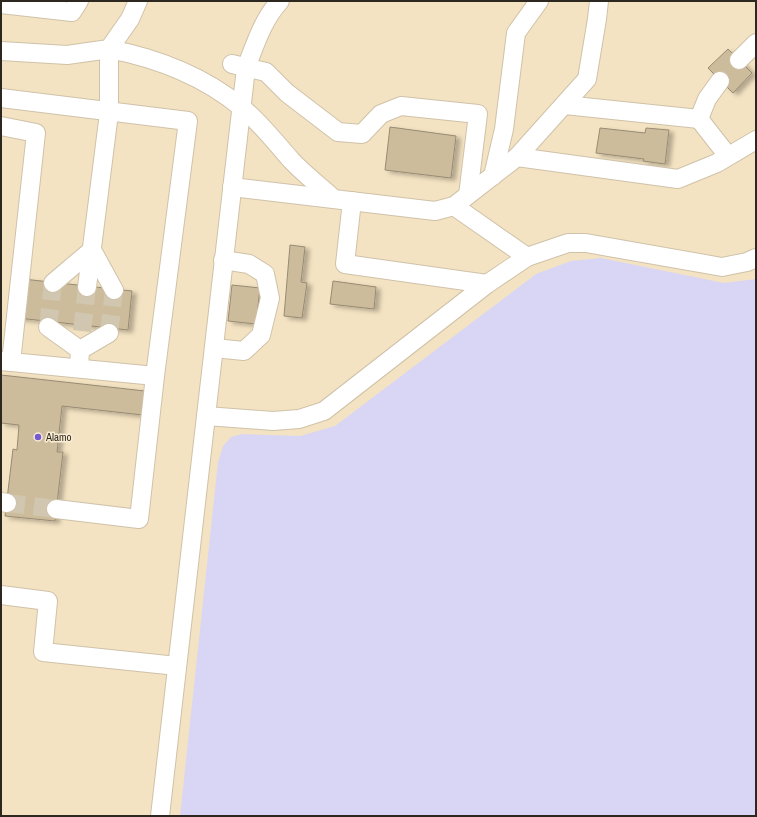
<svg xmlns="http://www.w3.org/2000/svg" width="757" height="817" font-family="'Archivo Narrow',sans-serif">
	<defs>
		<filter id="shadow"><feDropShadow dx="4.5" dy="2.5" stdDeviation="2" flood-color="#0004"/></filter>
	</defs>
	<rect width="100%" height="100%" fill="#faedd3"/>
	<rect fill="#f4e3c2" x="1" y="1" width="755" height="815"/>
	<path fill="#d8d6f4" d="M601 258 724 283 756 279V816H180L218 462 223 446 231 437 242 434 300 436 335 426 536 274 571 261Z"/>
	<g fill="#ccbc9c" stroke="#978b73" filter="url(#shadow)">
		<path d="M728 49 752 73 733 93 708 68Z"/>
		<path d="M390 127 456 136 451 178 385 170Z"/>
		<path d="M600 128 645 133 646 128 669 130 665 164 643 161 644 159 596 153Z"/>
		<path d="M290 245 305 247 301 282 307 283 302 318 284 316Z"/>
		<path d="M23 279 132 291 128 330 18 318Z"/>
		<path d="M333 281 376 287 374 309 330 304Z"/>
		<path d="M232 285 260 288 256 324 228 321Z"/>
		<path d="M1 375 145 391 143 415 62 406 57 452H63L55 521 5 516 13 449 17 450 19 425 1 423Z"/>
	</g>
	<g fill="none" stroke-linecap="round" stroke-linejoin="round">
		<g stroke="#d1c6af" stroke-width="18" stroke-dasharray="18 9" stroke-linecap="butt">
			<path d="M48 327 53 283"/>
			<path d="M82 331 87 287"/>
			<path d="M109 333 114 290"/>
			<path d="M7 503 56 509"/>
		</g>
		<defs>
			<g id="minor">
				<path d="M1 4 72 12 79 1"/>
				<path d="M1 51 67 55 109 49 130 19 138 1"/>
				<path d="M739 60 756 43"/>
				<path d="M232 64 266 72 287 93 338 132 362 134 381 114 401 106 478 114 468 195"/>
				<path d="M1 98 188 121 155 376 139 519 56 509"/>
				<path d="M565 105 699 119 707 99 720 81"/>
				<path d="M699 119 728 156"/>
				<path d="M1 126 36 133 11 362"/>
				<path d="M517 157 678 179 717 163 756 140"/>
				<path d="M493 176 504 129 516 33 539 1"/>
				<path d="M232 187 435 211 454 206 517 157 587 79 597 19 599 1"/>
				<path d="M352 201 345 264 487 284"/>
				<path d="M454 206 527 257"/>
				<path d="M92 250 114 290"/>
				<path d="M53 283 92 250"/>
				<path d="M87 287 109 113V49C156 58 203 76 241 107 259 121 276 143 291 160 304 174 320 186 334 199"/>
				<path d="M48 327 80 350 79 368"/>
				<path d="M214 348 244 351 261 335 270 298 265 274 249 264 223 260"/>
				<path d="M80 350 109 333"/>
				<path d="M1 361 155 376"/>
				<path d="M206 416 273 421 299 419 324 411 487 284 527 257 568 243H586L722 267 747 262 756 258"/>
				<path d="M1 502 7 503"/>
				<path d="M1 595 48 601 43 652 177 666"/>
				<path d="M160 816 246 68C255 45 263 19 280 1"/>
			</g>
		</defs>
		<use href="#minor" stroke="#cfc2a9" stroke-width="20"/>
		<use href="#minor" stroke="#fff" stroke-width="18"/>
	</g>
	<circle fill="#745bd5" stroke="#faedd3" stroke-width="1.5" cx="38" cy="437" r="4"/>
	<g text-anchor="middle" dominant-baseline="central" stroke-width="3" stroke-linejoin="round" paint-order="stroke">
		<g font-size="11" fill="#2d281f" stroke="#faedd3" text-anchor="start">
			<text x="46" y="437">Alamo</text>
		</g>
	</g>
	<rect width="757" height="817" fill="none" stroke="#2d281f" stroke-width="4"/>
</svg>
